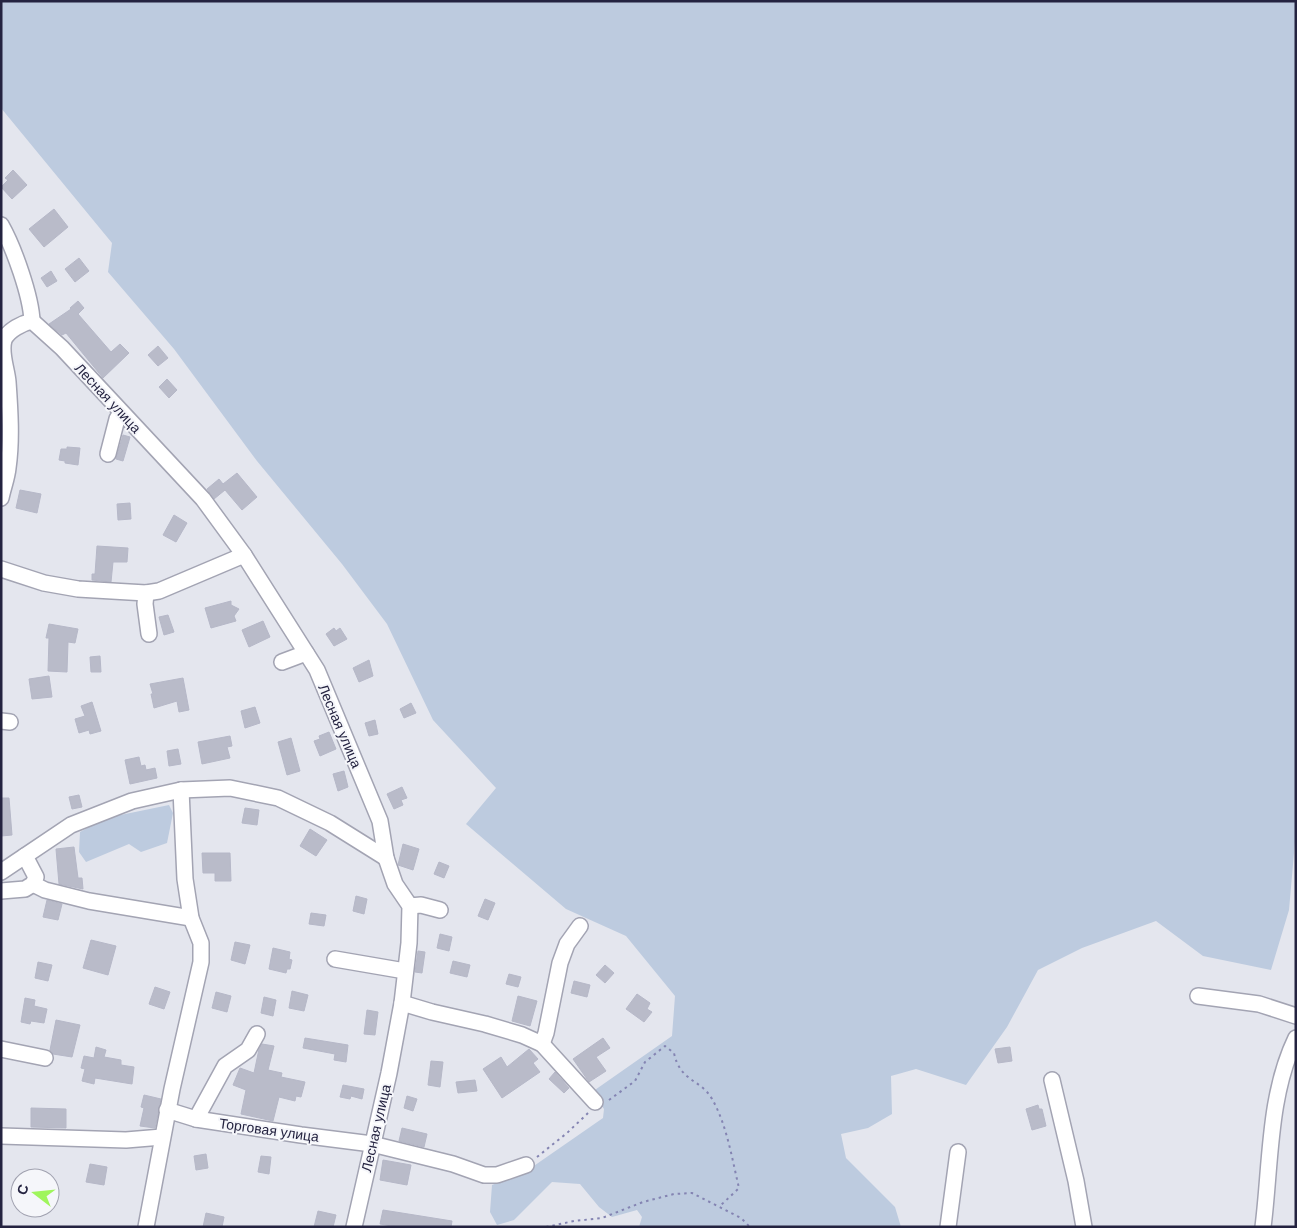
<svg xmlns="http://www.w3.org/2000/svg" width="1297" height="1228" font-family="Helvetica,sans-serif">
	<rect width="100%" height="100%" fill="#e4e6ee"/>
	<g fill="#bdcbdf">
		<path d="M1 1H1296V830L1289 910 1271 970 1203 956 1156 921 1082 948 1038 970 1007 1027 966 1085 916 1069 891 1076 892 1114 868 1128 841 1134 846 1158 895 1207 901 1227H639L642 1217 637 1210 612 1217 599 1207 580 1184 552 1182 514 1220 497 1225 490 1212 492 1185 528 1170 603 1118 604 1109 592 1092 672 1036 675 996 626 936 566 909 466 824 496 788 433 720 387 624 342 564 257 461 174 349 108 272 112 243 1 108Z"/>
		<path d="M169 805 173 813 167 843 141 852 129 844 86 862 79 852 80 832 106 818Z"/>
	</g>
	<g fill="#b9bbc9" stroke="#b6b8c8">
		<path d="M13 170 27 185 12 199 1 187 8 180 5 178Z"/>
		<path d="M54 209 68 227 44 247 29 229Z"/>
		<path d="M79 258 89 271 75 282 65 269Z"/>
		<path d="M51 271 57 281 47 287 41 278Z"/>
		<path d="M78 301 84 308 78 314 111 352 120 344 129 353 103 378 66 333 62 335 49 324 71 309 70 308Z"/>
		<path d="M158 346 168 358 158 366 148 355Z"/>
		<path d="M167 379 177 390 169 398 159 387Z"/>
		<path d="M123 435 130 437 123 461 116 459Z"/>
		<path d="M67 447 80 448 78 465 65 463V461L59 460 61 449H67Z"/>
		<path d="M237 473 257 497 242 510 225 490 214 499 207 489 219 479 223 484Z"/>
		<path d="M20 490 41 494 37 513 16 508Z"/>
		<path d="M130 503 131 519 118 520 117 504Z"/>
		<path d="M174 515 187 523 176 542 163 535Z"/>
		<path d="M97 546 128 548 127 562H113L111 582 92 580V574H95Z"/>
		<path d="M231 601V605L239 609 234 616 236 621 211 628 205 608Z"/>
		<path d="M168 615 174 632 164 635 159 617Z"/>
		<path d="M263 621 270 637 249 647 242 630Z"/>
		<path d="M49 624 78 629 75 643 68 642 67 672 48 671 49 638H46Z"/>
		<path d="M334 628 336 631 340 628 347 639 334 646 326 634Z"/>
		<path d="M100 656 101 672H91L90 657Z"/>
		<path d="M369 660 373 676 359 682 353 668Z"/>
		<path d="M49 676 52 697 32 699 29 679Z"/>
		<path d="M183 678 189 710 179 712 177 701 154 708 151 694H153L150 684Z"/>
		<path d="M92 702 101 731 90 734 89 730 79 733 75 719 85 716 81 706Z"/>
		<path d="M411 703 416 713 404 718 400 709Z"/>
		<path d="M255 707 260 723 245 728 241 711Z"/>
		<path d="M375 720 378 734 369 736 365 723Z"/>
		<path d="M329 732 336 749 320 756 314 741 320 739 319 736Z"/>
		<path d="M230 736 232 746 227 747 230 758 202 764 198 742Z"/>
		<path d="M291 738 300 771 287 775 278 742Z"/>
		<path d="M178 749 181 764 169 766 167 751Z"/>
		<path d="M139 757 141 766 145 765 146 770 155 768 157 778 130 784 125 760Z"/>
		<path d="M344 771 348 787 338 791 333 774Z"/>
		<path d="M402 787 407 798 401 800 403 805 394 809 387 794Z"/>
		<path d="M79 795 82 807 72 809 69 797Z"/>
		<path d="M1 798H9L12 835 1 836Z"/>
		<path d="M245 808 259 810 257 825 242 823Z"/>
		<path d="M310 829 327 840 316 856 300 846Z"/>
		<path d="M403 844 419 849 413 870 398 865Z"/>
		<path d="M74 847 78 878H82L83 889 59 884 56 849Z"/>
		<path d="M202 853H230L231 881H215V873H203Z"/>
		<path d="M439 862 449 866 444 878 434 874Z"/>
		<path d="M356 896 367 899 364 914 353 911Z"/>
		<path d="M485 899 495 903 488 920 478 916Z"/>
		<path d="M47 900 62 904 58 920 43 917Z"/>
		<path d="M311 913 326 915 324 926 309 924Z"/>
		<path d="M440 934 452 937 449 951 437 948Z"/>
		<path d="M91 940 116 946 108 975 83 968Z"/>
		<path d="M235 942 250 945 245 964 231 960Z"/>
		<path d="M273 948 290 952 289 959 292 960 290 969H287L286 973 269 969Z"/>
		<path d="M418 951 425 952 422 973 415 972Z"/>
		<path d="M453 961 470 965 467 977 450 973Z"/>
		<path d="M38 962 52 965 48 981 35 978Z"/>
		<path d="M605 965 614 973 605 983 596 975Z"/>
		<path d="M509 974 521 977 518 987 506 984Z"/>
		<path d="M574 981 590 985 587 997 571 993Z"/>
		<path d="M155 987 170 992 164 1009 149 1004Z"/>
		<path d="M292 991 308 995 304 1011 289 1008Z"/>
		<path d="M216 992 231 996 227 1012 212 1008Z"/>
		<path d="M637 994 650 1003 647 1009 652 1012 644 1022 626 1009Z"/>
		<path d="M518 996 537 1001 530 1026 512 1021Z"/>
		<path d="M264 997 276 1000 273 1016 261 1013Z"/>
		<path d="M25 998 35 1000 34 1006 47 1009 44 1023 31 1021 30 1024 21 1022Z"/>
		<path d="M367 1010 378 1012 375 1035 364 1034Z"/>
		<path d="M56 1020 80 1025 72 1057 53 1054 50 1050Z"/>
		<path d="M305 1038 348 1045 346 1062 334 1060 335 1054 303 1048Z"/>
		<path d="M603 1038 610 1048 596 1057 606 1071 589 1082 573 1059Z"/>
		<path d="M262 1044 274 1046 268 1070 282 1073 281 1077 305 1082 301 1097 296 1096 295 1101 279 1097 273 1121 241 1114 246 1090 233 1085 240 1068 254 1073 259 1049Z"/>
		<path d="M96 1047 106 1050 104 1057 121 1060V1065L134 1067 132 1084 95 1078 94 1084 82 1081 85 1069 81 1068 84 1056 94 1058Z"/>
		<path d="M1010 1047 1012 1061 998 1063 995 1049Z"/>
		<path d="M529 1049 538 1059 533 1063 540 1072 502 1098 483 1069 501 1057 507 1067Z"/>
		<path d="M431 1061 443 1062 440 1087 428 1085Z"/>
		<path d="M555 1072 569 1088 564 1093 549 1079Z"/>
		<path d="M475 1080 477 1091 458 1093 456 1082Z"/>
		<path d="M343 1085 364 1089 362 1099 351 1096 350 1099 340 1097Z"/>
		<path d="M144 1095 161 1099 155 1128 140 1126 144 1108 141 1107Z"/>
		<path d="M407 1096 417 1099 413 1111 404 1108Z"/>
		<path d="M1038 1105 1039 1109H1042L1046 1126 1032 1130 1026 1109Z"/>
		<path d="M31 1108 66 1109V1128L31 1127Z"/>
		<path d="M402 1128 427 1134 424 1147 399 1141Z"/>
		<path d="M206 1154 208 1168 196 1170 194 1156Z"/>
		<path d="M261 1156 271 1157 269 1174 258 1172Z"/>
		<path d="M383 1160 411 1165 407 1185 380 1180Z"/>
		<path d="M90 1164 107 1167 104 1185 86 1182Z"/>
		<path d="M383 1210 452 1221 451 1227H398L380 1224Z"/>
		<path d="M318 1211 336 1215 333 1227H314Z"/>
		<path d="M206 1213 224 1217 222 1227H203Z"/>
	</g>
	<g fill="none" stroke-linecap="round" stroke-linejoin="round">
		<defs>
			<g id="minor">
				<path d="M1 225C14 248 31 296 32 321"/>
				<path d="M108 454 117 419 121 412"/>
				<path d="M1 498C3 488 7 478 8 468 12 440 10 410 8 382 7 369 0 353 4 340 8 330 23 323 32 321L62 348 203 499 244 555 317 670 380 821 386 858 395 884 410 906 409 943 402 1003 389 1073 354 1227"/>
				<path d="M1 569 44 583 78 589 146 593 159 591 244 555"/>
				<path d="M146 593 145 604 149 634"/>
				<path d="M282 662 306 653"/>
				<path d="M1 721 10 722"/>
				<path d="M1 872 71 825 132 801 181 790 230 788 278 798 330 823 386 858"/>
				<path d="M33 884 45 890 89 901 191 918"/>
				<path d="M1 891 25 889 33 884 36 877 25 856"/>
				<path d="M410 906 421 905 440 910"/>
				<path d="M335 959 405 971"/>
				<path d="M1198 996 1259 1004 1296 1016"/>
				<path d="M402 1003 432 1012 485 1024 522 1035 542 1044 595 1102"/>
				<path d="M542 1044 546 1033 560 963 567 944 580 926"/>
				<path d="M1 1049 45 1058"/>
				<path d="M1052 1080 1076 1181 1084 1227"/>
				<path d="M167 1110 196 1119 301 1135 372 1144 453 1164 484 1175H497L526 1165"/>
				<path d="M196 1119 225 1066 248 1050 257 1034"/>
				<path d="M1 1136 126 1140 162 1137"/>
				<path d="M146 1227 172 1089 201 962V943L191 918 185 879 181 790"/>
				<path d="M948 1227 958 1152"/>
				<path d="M1263 1227C1271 1164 1268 1096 1296 1038"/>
			</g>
		</defs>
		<use href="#minor" stroke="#a3a4b3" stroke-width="18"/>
		<g stroke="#8484b2" stroke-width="2" stroke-dasharray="2.5 4" stroke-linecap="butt">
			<path d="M609 1100 635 1081 645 1062 665 1046 674 1053C680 1082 701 1079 712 1099 727 1125 732 1159 739 1188L720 1206"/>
			<path d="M537 1157 567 1133 588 1113"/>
			<path d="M546 1227 574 1221 602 1218 643 1202 674 1194 692 1193 741 1218 750 1227"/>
		</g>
		<use href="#minor" stroke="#fff" stroke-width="15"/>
	</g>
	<g text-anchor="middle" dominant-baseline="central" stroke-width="4" stroke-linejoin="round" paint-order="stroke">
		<g font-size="14" fill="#242340" stroke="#f5f6fa">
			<text transform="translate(108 398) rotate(47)">Лесная улица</text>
			<text transform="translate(340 726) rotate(67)">Лесная улица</text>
			<text transform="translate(376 1128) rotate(-77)">Лесная улица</text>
			<text transform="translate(269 1130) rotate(8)">Торговая улица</text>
		</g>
	</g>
	<rect width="1297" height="1228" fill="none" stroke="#242340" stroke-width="5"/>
	<g transform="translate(35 1193) rotate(286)"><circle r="24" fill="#f5f6fa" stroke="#a1a2b0"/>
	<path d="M0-4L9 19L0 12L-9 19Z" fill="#9ff55c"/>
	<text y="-8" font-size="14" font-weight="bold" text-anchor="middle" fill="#242340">С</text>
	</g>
</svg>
